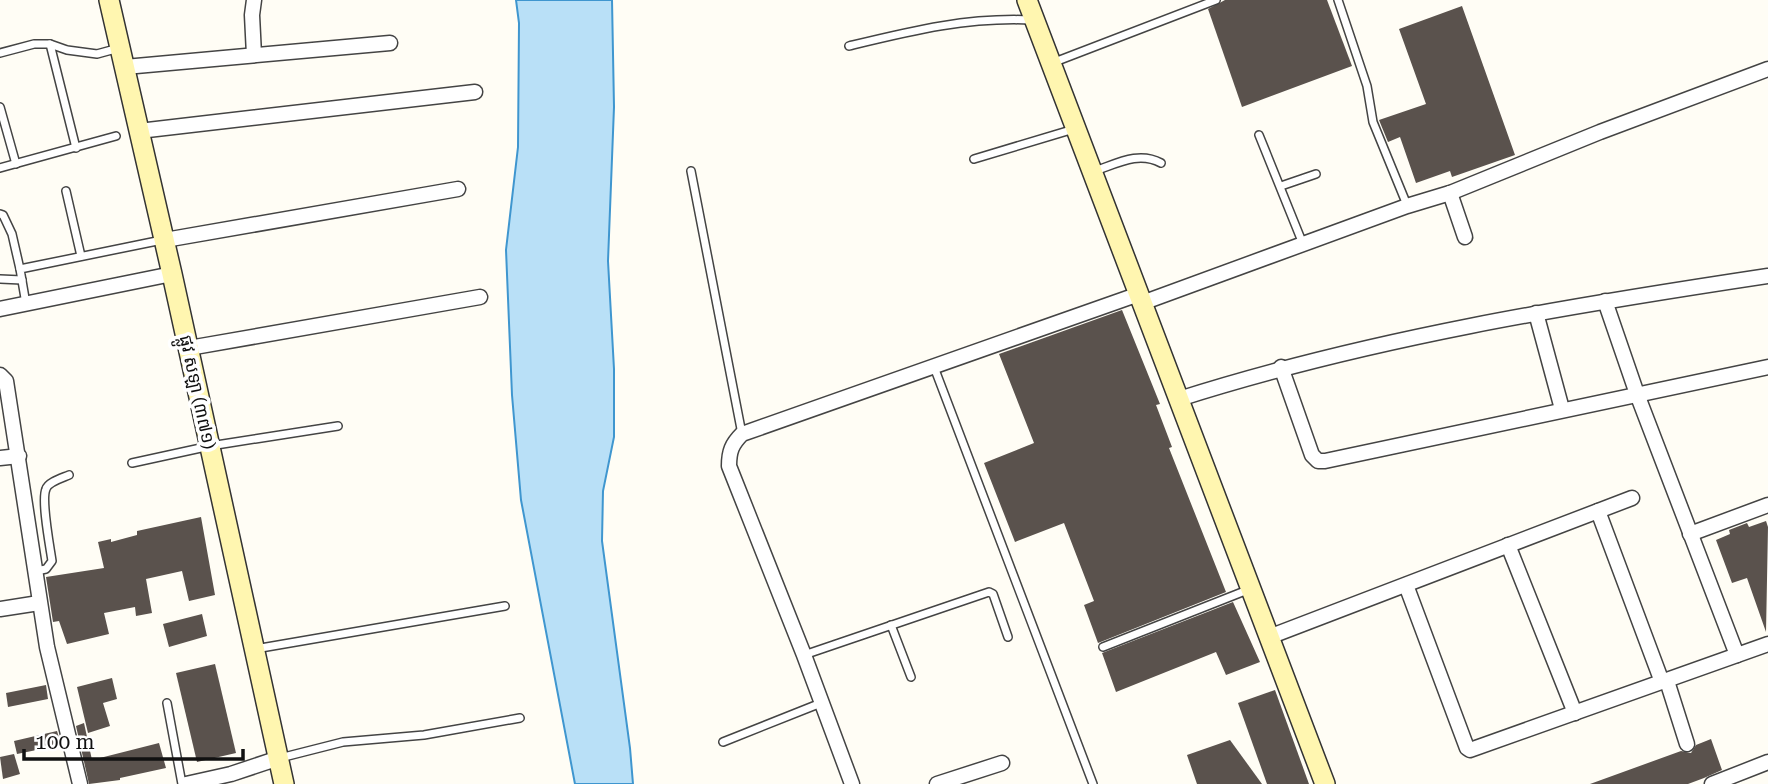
<svg xmlns="http://www.w3.org/2000/svg" width="1768" height="784" font-family="'Roboto Serif','Noto Sans Khmer',serif">
	<rect width="100%" height="100%" fill="#fffdf5"/>
	<path fill="#b9e0f7" stroke="#3f96cf" stroke-width="2" d="M516 0H612L614 107 608 261 614 369V437L603 491 602 541 630 748 633 784H575L521 500 512 395 506 250 518 147 519 23Z"/>
	<g fill="#5a524d">
		<path d="M1225 0H1327L1352 66 1242 107 1208 9Z"/>
		<path d="M1462 6 1515 155 1452 177 1450 171 1416 183 1400 137 1388 142 1379 120 1426 104 1399 29Z"/>
		<path d="M1122 310 1160 404 1156 405 1172 447 1169 448 1226 592 1098 643 1084 605 1094 601 1064 523 1015 542 984 463 1034 443 999 354Z"/>
		<path d="M201 517 215 595 189 601 182 571 146 579 152 613 136 616 135 607 104 613 109 634 67 644 59 621 53 622 46 577 104 568 98 542 111 539V542L137 535V531Z"/>
		<path d="M1766 521 1768 527 1766 632 1747 578 1732 583 1716 540 1730 534 1729 530 1747 523 1749 527Z"/>
		<path d="M1233 602 1260 662 1226 675 1216 652 1116 692 1102 653Z"/>
		<path d="M202 614 207 636 169 647 163 624Z"/>
		<path d="M215 664 236 753 197 762 176 673Z"/>
		<path d="M112 678 117 699 103 703 110 726 88 733 77 687Z"/>
		<path d="M46 685 48 699 8 707 6 693Z"/>
		<path d="M1275 690 1309 784H1267L1238 703Z"/>
		<path d="M84 723 92 760 159 743 166 768 120 778V780L89 784 76 726Z"/>
		<path d="M57 731 61 745 17 754 14 741Z"/>
		<path d="M1711 739 1722 770 1704 778 1688 784H1590L1681 751 1691 753 1696 745Z"/>
		<path d="M1230 740 1262 784H1197L1187 755Z"/>
		<path d="M14 754 20 774 3 779 0 757Z"/>
	</g>
	<g fill="none" stroke-linecap="round" stroke-linejoin="round">
		<defs>
			<g id="lane">
				<path d="M1338 0 1367 86 1373 122 1407 205"/>
				<path d="M50 44 76 148"/>
				<path d="M849 46C911 31 967 17 1031 20"/>
				<path d="M0 53 34 44H50L67 50 97 54 119 48"/>
				<path d="M1052 63 1216 0"/>
				<path d="M0 107 16 164"/>
				<path d="M1259 135 1303 244"/>
				<path d="M974 159 1074 129"/>
				<path d="M0 168 116 136"/>
				<path d="M691 171 742 434"/>
				<path d="M1095 171C1118 163 1139 151 1161 163"/>
				<path d="M1281 186 1316 174"/>
				<path d="M66 191 81 256"/>
				<path d="M0 214 3 215 12 234 20 269"/>
				<path d="M0 279 22 280"/>
				<path d="M26 304 20 269 162 240"/>
				<path d="M934 367 1093 784"/>
				<path d="M132 463 210 446 338 426"/>
				<path d="M36 571 46 569 52 561C50 547 41 500 46 489 48 482 62 478 69 475"/>
				<path d="M891 625 911 677"/>
				<path d="M1103 647 1250 589"/>
				<path d="M255 649 505 606"/>
				<path d="M804 655 989 592 993 594 1008 637"/>
				<path d="M167 703 182 784"/>
				<path d="M723 742 821 703"/>
				<path d="M280 758 343 742 424 735 520 718"/>
			</g>
			<g id="street">
				<path d="M254 0 252 15 254 55"/>
				<path d="M125 67 390 43"/>
				<path d="M139 131 475 92"/>
				<path d="M1450 193 1465 237"/>
				<path d="M165 240 458 189"/>
				<path d="M1605 301 1637 394 1737 655"/>
				<path d="M1142 303 1407 206 1450 193 1600 132 1768 69"/>
				<path d="M0 309 172 274"/>
				<path d="M1536 313 1562 409"/>
				<path d="M189 348 480 297"/>
				<path d="M1281 367 1312 455 1318 461H1325L1768 367"/>
				<path d="M0 375 6 381 47 647 80 784"/>
				<path d="M1179 399C1371 338 1569 306 1768 276"/>
				<path d="M0 458 19 456"/>
				<path d="M1598 511 1662 682"/>
				<path d="M1690 534 1768 505"/>
				<path d="M1508 545 1575 713"/>
				<path d="M1406 585 1467 748 1470 750 1768 644"/>
				<path d="M0 609 39 603"/>
				<path d="M1269 637 1632 498"/>
				<path d="M1667 681 1687 744"/>
				<path d="M186 784 231 774 279 758"/>
				<path d="M852 784 804 655 729 466C729 451 732 444 742 434L1139 294"/>
				<path d="M937 784 1002 763"/>
				<path d="M1712 784 1768 762"/>
			</g>
			<g id="secondary">
				<path d="M109 0 172 274 284 784"/>
				<path d="M1027 0 1325 784"/>
			</g>
		</defs>
		<use href="#lane" stroke="#444" stroke-width="10"/>
		<use href="#street" stroke="#444" stroke-width="17"/>
		<use href="#secondary" stroke="#333" stroke-width="22"/>
		<use href="#lane" stroke="#fff" stroke-width="7"/>
		<use href="#street" stroke="#fff" stroke-width="14"/>
		<use href="#secondary" stroke="#fff6b0" stroke-width="19"/>
	</g>
	<g text-anchor="middle" dominant-baseline="central" stroke-width="7" stroke-linejoin="round" paint-order="stroke">
		<g font-size="18" fill="#111" stroke="#fff">
			<text transform="translate(198 392) rotate(78)">ផ្លូវ សឡា (៣៧១)</text>
		</g>
	</g>
	<path d="M24 749v10h219v-10" fill="none" stroke="#111111" stroke-width="3.5"/>
	<text x="35" y="749" font-size="21" fill="#111111" stroke="#ffffff" stroke-width="5" paint-order="stroke">100 m</text>
</svg>
